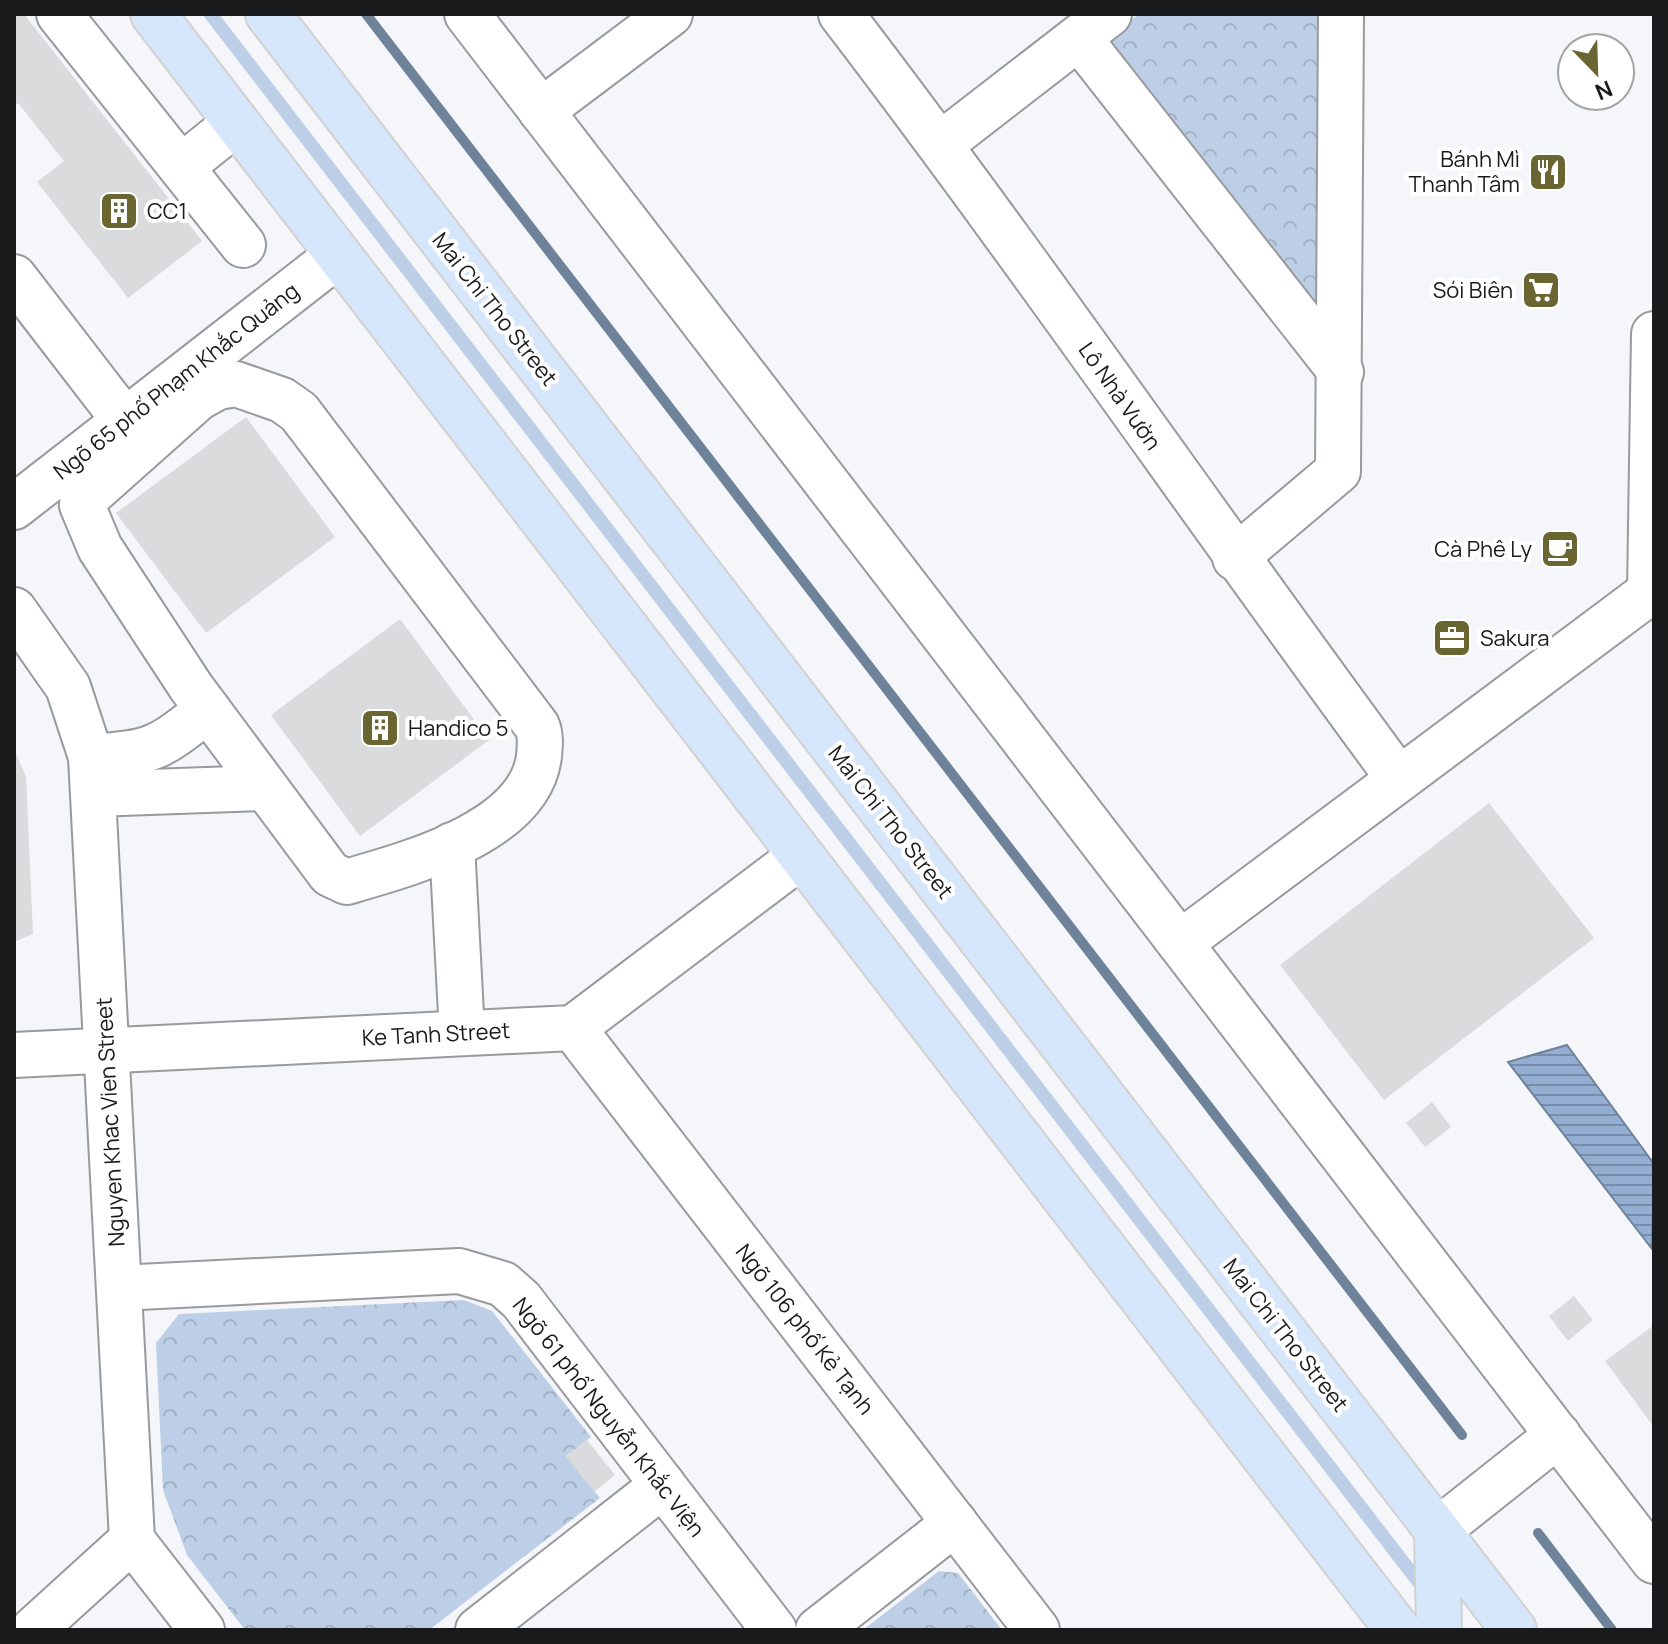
<svg xmlns="http://www.w3.org/2000/svg" width="1668" height="1644" font-family="Manrope,sans-serif">
	<defs>
		<pattern id="park-crowns" width="20" height="18" patternUnits="userSpaceOnUse" patternTransform="scale(2)"><rect width="20" height="18" fill="#bdcfe7"/><path d="M2 6a3 3 0 1 1 6 0M12 15a3 3 0 1 1 6 0" fill="none" stroke="#a2b1c6"/></pattern>
		<pattern id="water-rules" width="6" height="5" patternUnits="userSpaceOnUse" patternTransform="scale(2)"><rect width="6" height="5" fill="#93aed1"/><path d="M0 2.5h6" fill="none" stroke="#778da9"/></pattern>
	</defs>
	<rect width="100%" height="100%" fill="#f4f6f9"/>
	<path fill="#bdcfe7" d="M202 14H219L1464 1630H1447Z"/>
	<g fill="url(#park-crowns)">
		<path d="M1139 14H1319L1324 316 1097 44Z"/>
		<path d="M464 1300 492 1311 591 1437 566 1456 600 1498 429 1630H245L187 1555 163 1490 156 1343 179 1314Z"/>
		<path d="M939 1571 958 1573 1002 1630H863Z"/>
	</g>
	<path fill="url(#water-rules)" stroke="#6e829a" stroke-width="2" d="M1567 1045 1654 1164 1652 1249 1508 1062Z"/>
	<g fill="none" stroke-linecap="round" stroke-linejoin="round">
		<g stroke="#6e829a" stroke-width="10">
			<path d="M366 14 1462 1435"/>
			<path d="M1538 1533 1612 1630"/>
		</g>
	</g>
	<g fill="#d9dbdd">
		<path d="M14 14H24L202 241 128 298 37 182 64 161 18 103 14 106Z"/>
		<path d="M246 417 335 537 206 633 116 513Z"/>
		<path d="M400 619 489 740 360 836 271 715Z"/>
		<path d="M14 749 26 777 33 934 14 942Z"/>
		<path d="M1489 803 1594 938 1384 1100 1280 965Z"/>
		<path d="M1432 1102 1451 1127 1425 1147 1406 1123Z"/>
		<path d="M1574 1296 1593 1320 1568 1341 1549 1316Z"/>
		<path d="M1654 1325V1427L1605 1361Z"/>
		<path d="M587 1440 615 1475 594 1492 566 1456Z"/>
	</g>
	<g fill="none" stroke-linecap="round" stroke-linejoin="round">
		<defs>
			<g id="minor">
				<path d="M59 14 243 245"/>
				<path d="M467 14 1654 1561"/>
				<path d="M841 14C1033 265 1211 525 1399 779"/>
				<path d="M1079 38 1341 372"/>
				<path d="M541 111 670 14"/>
				<path d="M941 144 1109 14"/>
				<path d="M181 167 236 123"/>
				<path d="M14 277 125 421"/>
				<path d="M1654 334 1650 592 1654 597"/>
				<path d="M236 384 282 400 299 412 537 726C541 735 540 745 539 756 531 828 419 861 360 878L347 882 330 874 191 687 100 548 82 505 88 496 198 398 218 387Z"/>
				<path d="M14 507 338 255"/>
				<path d="M1235 558 1338 471 1341 14"/>
				<path d="M14 610 68 687 91 757 132 1540 202 1630"/>
				<path d="M91 757C156 752 157 749 208 710"/>
				<path d="M93 794 265 788"/>
				<path d="M452 845 462 1033"/>
				<path d="M1180 943 1650 592"/>
				<path d="M573 1028 1037 1630"/>
				<path d="M14 1055 573 1028 801 856"/>
				<path d="M119 1288 459 1271 503 1284 521 1300 774 1630"/>
				<path d="M1437 1531 1558 1435"/>
				<path d="M33 1630 132 1540"/>
				<path d="M478 1630 663 1485"/>
				<path d="M818 1630 955 1523"/>
			</g>
			<g id="major">
				<path d="M153 14 1398 1630"/>
				<path d="M268 14 1514 1630"/>
				<path d="M1437 1531 1439 1630"/>
			</g>
		</defs>
		<use href="#minor" stroke="#989a9d" stroke-width="48"/>
		<use href="#major" stroke="#d1d1d1" stroke-width="48"/>
		<use href="#minor" stroke="#fff" stroke-width="44"/>
		<use href="#major" stroke="#d6e6fb" stroke-width="44"/>
	</g>
	<defs>
		<symbol id="restaurant-square" viewBox="-11 -11 22 22"><rect x="-9" y="-9" width="18" height="18" rx="4" fill="#696632" stroke="#fff"/><path d="M-5-6h1v4h1v-4h1v4h1v-4h1v5L-1.5 .5V6h-2V.5L-5-1ZM5-6V6H3V1.5H1.5Q1.5-4 5-6Z" fill="#fff"/></symbol>
		<symbol id="building-square" viewBox="-11 -11 22 22"><rect x="-9" y="-9" width="18" height="18" rx="4" fill="#696632" stroke="#fff"/><path d="M-4-6H4V6H1V3H-1V6H-4ZM-2.5-4.3h1.7v1.8h-1.7ZM.8-4.3h1.7v1.8H.8ZM-2.5-1h1.7V.8h-1.7ZM.8-1h1.7V.8H.8Z" fill="#fff"/></symbol>
		<symbol id="supermarket-square" viewBox="-11 -11 22 22"><rect x="-9" y="-9" width="18" height="18" rx="4" fill="#696632" stroke="#fff"/><path d="M-6-5.5h2.5l.6 2H6L4.5 2H-2.5L-4.4-4H-6ZM-1.5 3.2a1.3 1.3 0 1 0 .1 0ZM3 3.2a1.3 1.3 0 1 0 .1 0Z" fill="#fff"/></symbol>
		<symbol id="cafe-square" viewBox="-11 -11 22 22"><rect x="-9" y="-9" width="18" height="18" rx="4" fill="#696632" stroke="#fff"/><path d="M-5.5-4.5H6V0H3Q3 3.5 0 3.5H-2.5Q-5.5 3.5-5.5 0ZM3-3.2v2h1.7v-2ZM-6 4.5H4V6H-6Z" fill="#fff"/></symbol>
		<symbol id="office-square" viewBox="-11 -11 22 22"><rect x="-9" y="-9" width="18" height="18" rx="4" fill="#696632" stroke="#fff"/><path d="M-6-3h4V-5.5h4V-3h4V5H-6ZM-1-4.5V-3h2v-1.5ZM-6 0V1H6V0Z" fill="#fff"/></symbol>
	</defs>
	<g fill-rule="evenodd">
		<use href="#restaurant-square" x="1526" y="150" width="44" height="44"/>
		<use href="#building-square" x="97" y="189" width="44" height="44"/>
		<use href="#supermarket-square" x="1519" y="268" width="44" height="44"/>
		<use href="#cafe-square" x="1538" y="527" width="44" height="44"/>
		<use href="#office-square" x="1430" y="616" width="44" height="44"/>
		<use href="#building-square" x="358" y="706" width="44" height="44"/>
	</g>
	<g text-anchor="middle" dominant-baseline="central" stroke-width="8" stroke-linejoin="round" paint-order="stroke">
		<g font-size="22" fill="#191a1b" stroke="#fff" text-anchor="end">
			<text x="1520" y="159">Bánh Mì<tspan x="1520" dy="25">Thanh Tâm</tspan></text>
			<text x="147" y="211" text-anchor="start">CC1</text>
			<text x="1513" y="290">Sói Biên</text>
			<text x="1532" y="549">Cà Phê Ly</text>
			<text x="1480" y="638" text-anchor="start">Sakura</text>
			<text x="408" y="728" text-anchor="start">Handico 5</text>
		</g>
		<g font-size="22" fill="#191a1b" stroke="#fff">
			<text transform="translate(495 309) rotate(52)">Mai Chi Tho Street</text>
			<text transform="translate(176 381) rotate(-38)">Ngõ 65 phố Phạm Khắc Quảng</text>
			<text transform="translate(1120 396) rotate(55)">Lô Nhà Vườn</text>
			<text transform="translate(891 822) rotate(52)">Mai Chi Tho Street</text>
			<text transform="translate(436 1034) rotate(-3)">Ke Tanh Street</text>
			<text transform="translate(110 1122) rotate(-93)">Nguyen Khac Vien Street</text>
			<text transform="translate(805 1329) rotate(52)">Ngõ 106 phố Kẻ Tạnh</text>
			<text transform="translate(1286 1335) rotate(52)">Mai Chi Tho Street</text>
			<text transform="translate(609 1417) rotate(52)">Ngõ 61 phố Nguyễn Khắc Viện</text>
		</g>
	</g>
	<rect width="1668" height="1644" fill="none" stroke="#191a1b" stroke-width="32"/>
	<g transform="translate(1596 72) rotate(157)"><circle r="38" fill="#ffffff" stroke="#a3a3a4" stroke-width="2"/>
	<path d="M0-6L14 30L0 20L-14 30Z" fill="#696632"/>
	<text y="-12" font-size="22" font-weight="bold" text-anchor="middle" fill="#191a1b">N</text>
	</g>
</svg>
